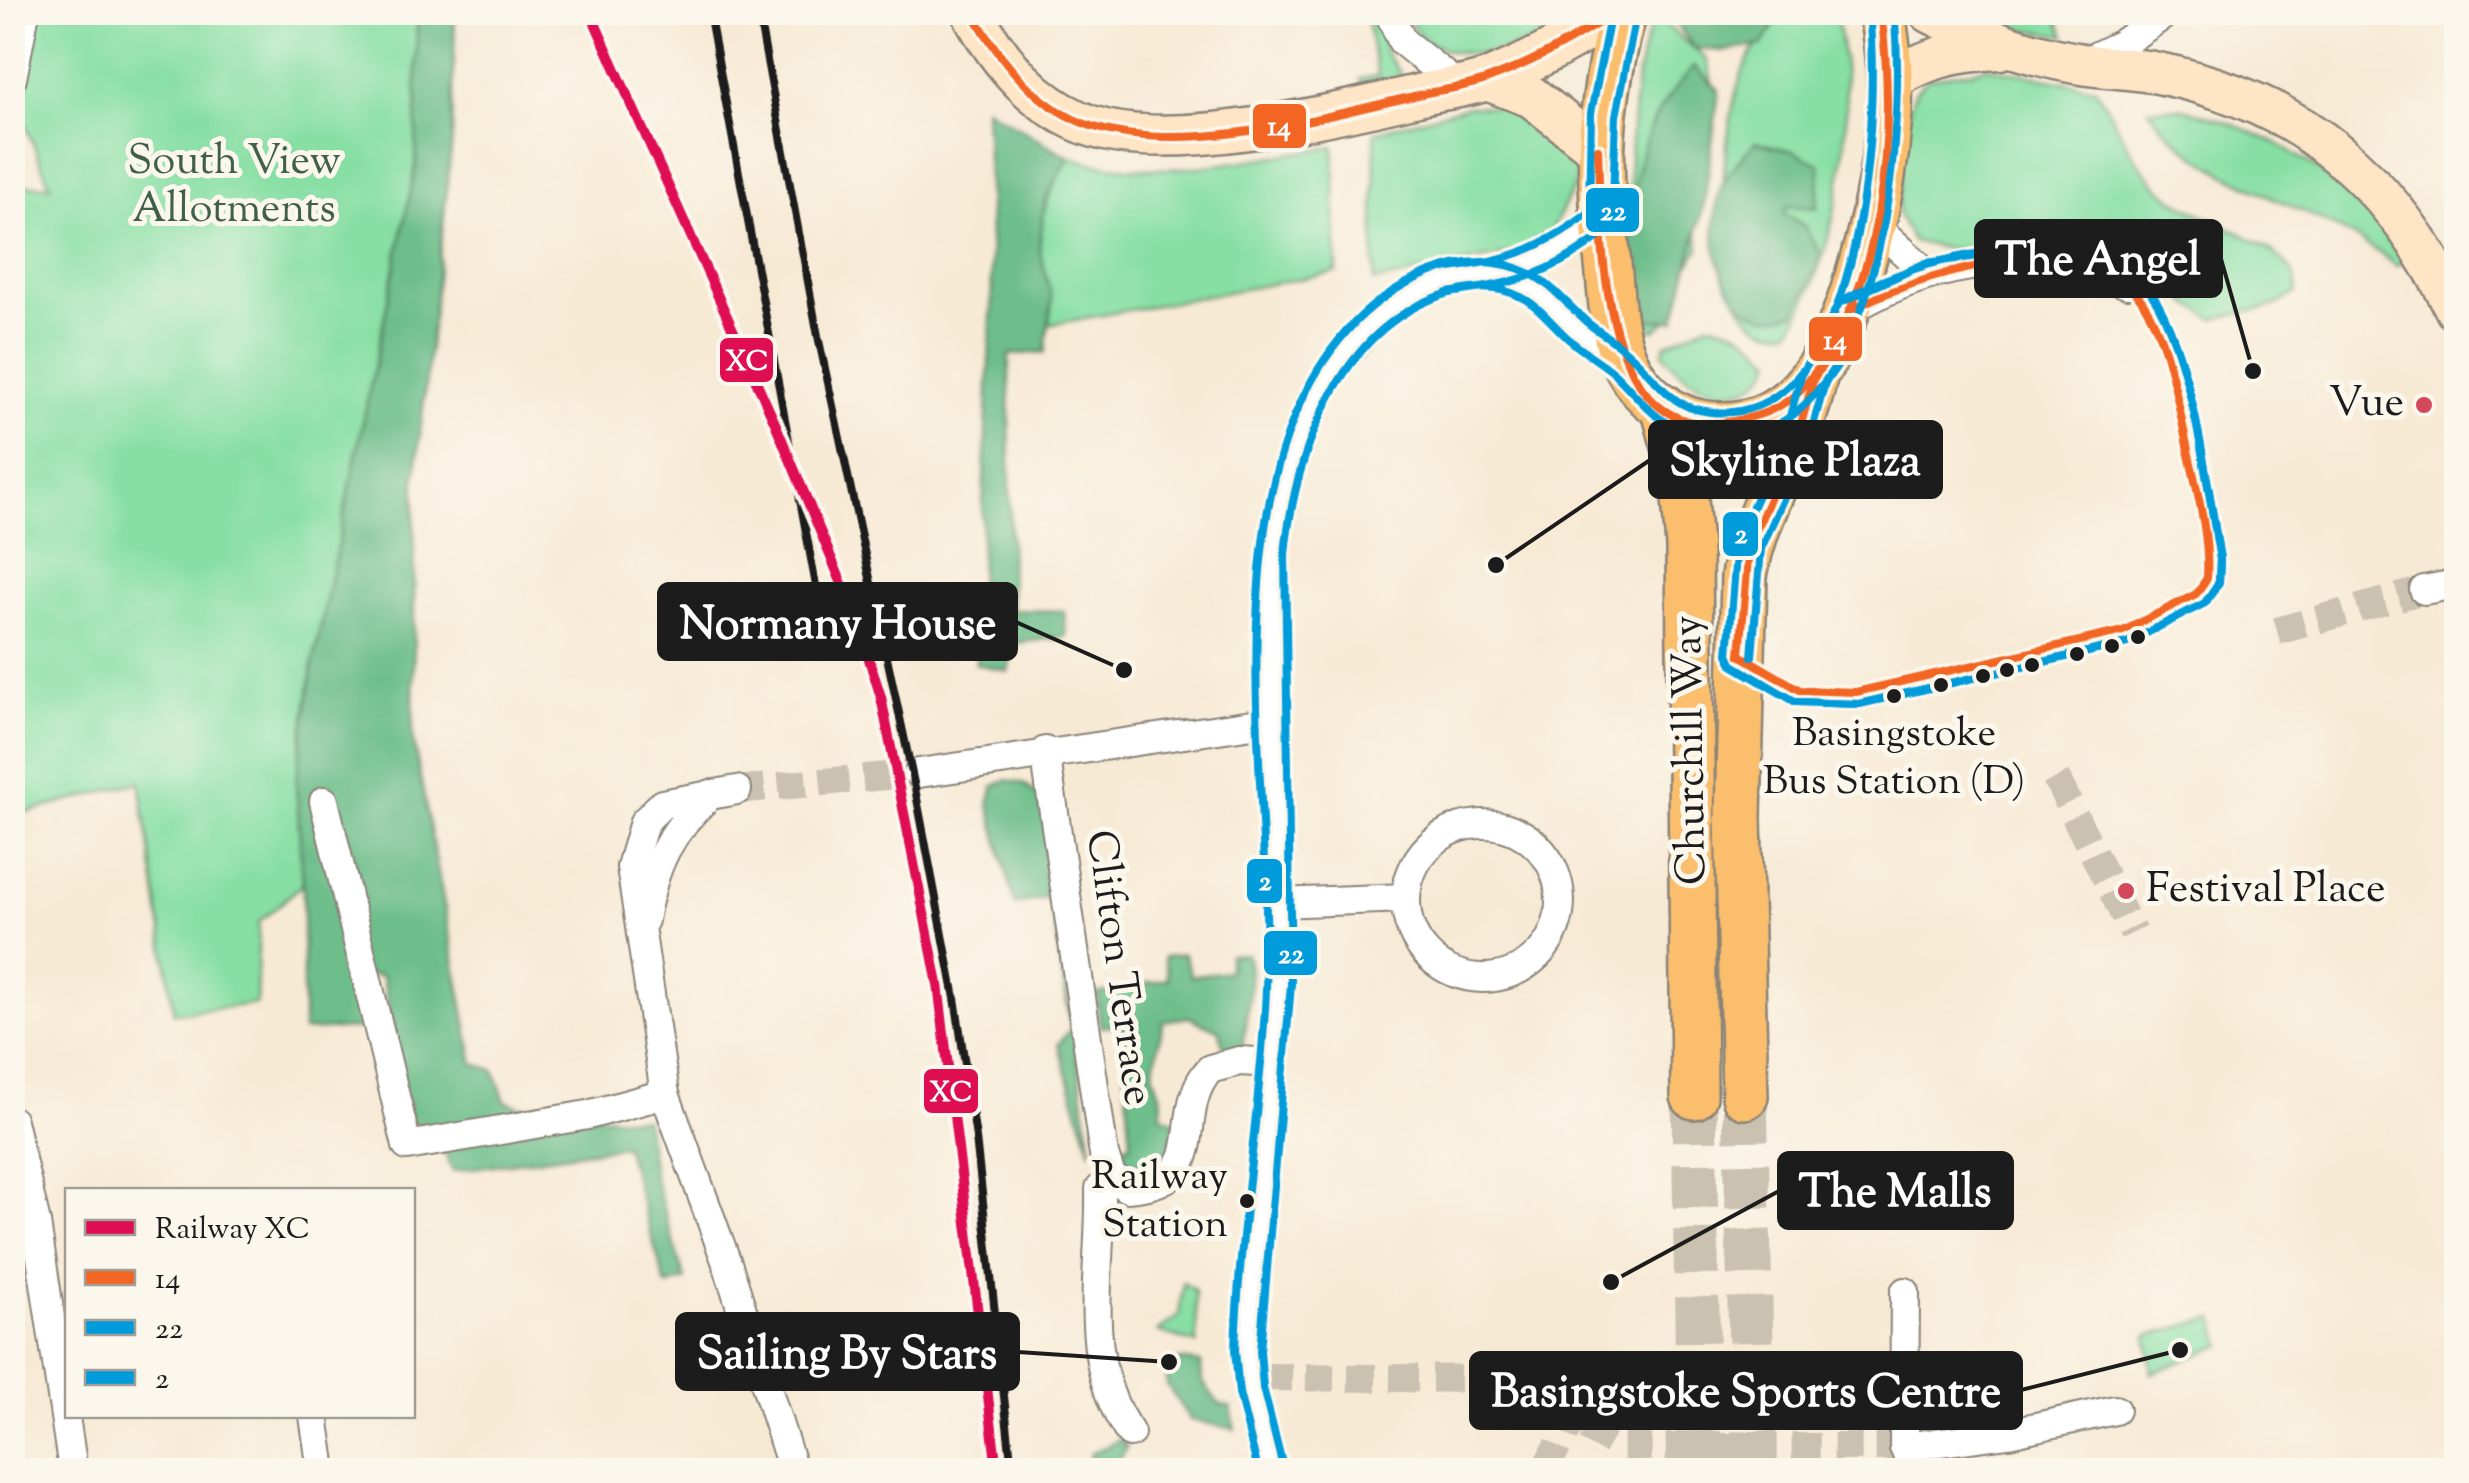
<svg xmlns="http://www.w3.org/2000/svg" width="2469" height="1483" font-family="'Sorts Mill Goudy',serif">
	<rect width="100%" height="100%" fill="#fbf7ec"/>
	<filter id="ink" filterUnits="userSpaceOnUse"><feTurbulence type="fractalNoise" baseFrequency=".01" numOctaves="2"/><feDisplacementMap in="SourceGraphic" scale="20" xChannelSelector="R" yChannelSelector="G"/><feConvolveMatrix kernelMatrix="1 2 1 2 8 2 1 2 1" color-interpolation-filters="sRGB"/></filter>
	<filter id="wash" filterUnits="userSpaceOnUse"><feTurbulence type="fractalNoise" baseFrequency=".0048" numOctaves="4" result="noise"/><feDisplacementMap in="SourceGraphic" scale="40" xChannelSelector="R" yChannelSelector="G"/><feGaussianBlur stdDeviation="2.25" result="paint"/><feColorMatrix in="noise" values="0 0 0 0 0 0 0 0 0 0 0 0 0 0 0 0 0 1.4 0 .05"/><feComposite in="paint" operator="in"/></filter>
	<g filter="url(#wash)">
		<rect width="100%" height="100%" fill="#f7ead5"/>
		<g fill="#87dfa4" stroke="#527e60" stroke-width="2.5">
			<path d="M39 13H417L416 165 313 664 296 783 303 884 259 922 256 1004 174 1013 140 782 13 816 12 185 50 186 22 116Z"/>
			<path d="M1365 13H1377L1386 54 1406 81 1365 96 1360 79 1378 76Z"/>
			<path d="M1406 13H1578C1537 52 1430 80 1406 13Z"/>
			<path d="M1785 13H1835C1860 113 1841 239 1791 330 1693 348 1723 117 1744 68 1753 47 1769 30 1785 13Z"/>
			<path d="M1971 13H2055L2065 36 2010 27Z"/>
			<path d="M1657 17 1707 60 1713 87 1696 212 1699 248 1674 292 1669 319 1655 330C1645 324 1640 318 1637 307 1623 260 1626 52 1657 17Z"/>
			<path d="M1989 67 2095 88C2118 123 2131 162 2163 191 2192 219 2307 247 2296 293L2275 306 2214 319 2187 303 2175 285 2110 252 2077 242 1947 249 1912 241 1898 214 1907 116 1915 92 1927 79Z"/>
			<path d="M1468 106 1517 107 1571 145 1578 179 1550 234 1519 252 1374 282 1375 132Z"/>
			<path d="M2182 108C2282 135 2345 177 2406 261L2397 266C2320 203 2209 192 2148 109Z"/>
			<path d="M1334 147 1337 272 1048 325C1052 296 1040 275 1039 247 1038 213 1053 186 1069 157 1154 184 1247 159 1334 147Z"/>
			<path d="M1708 324C1734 323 1755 342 1773 360 1749 413 1690 390 1663 353L1666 344Z"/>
			<path d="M1183 1282 1195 1291 1197 1344 1158 1332 1179 1316Z"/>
			<path d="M2214 1318 2223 1345 2152 1373 2147 1336Z"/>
		</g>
		<g fill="#6dbe8a" stroke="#446d53" stroke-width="2.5">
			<path d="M1668 12H1782V13L1762 45 1724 51 1694 48Z"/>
			<path d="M417 13H455L452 141 415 481 413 739 474 1064 494 1070 505 1101 521 1107 572 1101 588 1115 645 1119 654 1177 685 1280 666 1286 625 1146 453 1171 434 1127 411 1124 382 976 353 972 367 1028 303 1031V884L296 783 313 664 416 165Z"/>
			<path d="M1694 66 1719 90 1704 204 1675 320 1650 321C1615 275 1630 166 1656 116 1665 98 1682 82 1694 66Z"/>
			<path d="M985 108 1069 157 1045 201 1039 248 1052 299 1045 352 1009 355 1011 610 1064 611 1066 637 1015 643 1008 671 976 664 992 291Z"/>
			<path d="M1755 142 1793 151 1820 165 1817 208 1788 206 1784 213 1804 226 1822 256 1795 312C1722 341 1699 227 1725 179 1732 166 1746 154 1755 142Z"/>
			<path d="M1007 780 1023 783 1040 797 1091 1152 1058 1044 1071 1029 1050 896 1015 905 989 804 994 786Z"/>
			<path d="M1184 954 1191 976 1229 971V955L1247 954C1256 988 1244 1018 1242 1052L1225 1055 1220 1031 1189 1017 1163 1021 1153 1074 1162 1100 1161 1115 1175 1121C1172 1145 1165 1168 1138 1173L1140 1164 1124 1163 1123 1145 1131 1144 1121 1025 1100 1027 1097 994 1168 979 1164 957Z"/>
			<path d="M1180 1360 1201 1363 1202 1381 1219 1404 1231 1407 1235 1429 1190 1420 1167 1385 1166 1371Z"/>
			<path d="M1121 1439 1127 1447 1113 1470H1091L1090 1454Z"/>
		</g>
	</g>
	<g filter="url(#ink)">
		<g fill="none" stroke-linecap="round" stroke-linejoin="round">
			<g stroke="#cbc1b0" stroke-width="28" stroke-dasharray="28 14" stroke-linecap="butt">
				<path d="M2277 631 2424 590"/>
				<path d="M2056 778 2133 933"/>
				<path d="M737 790 919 773"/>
				<path d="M1264 1377 1504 1379 1621 1447H1904"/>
				<path d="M1544 1470 1574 1419"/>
			</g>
			<g stroke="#cbc1b0" stroke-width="45" stroke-dasharray="45 22" stroke-linecap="butt">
				<path d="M1694 1096 1699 1470"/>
				<path d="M1745 1096 1754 1470"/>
			</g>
			<defs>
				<g id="street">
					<path d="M1389 12 1402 41 1458 86"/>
					<path d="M2082 63 2120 45 2162 16"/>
					<path d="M12 78 25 12"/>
					<path d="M1873 224 1929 275"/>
					<path d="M1500 274 1530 287 1623 365"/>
					<path d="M1849 311C1934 259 2035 247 2127 284"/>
					<path d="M2424 590 2456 584"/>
					<path d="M1045 751 1104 1155 1111 1176 1127 1188C1217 1183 1169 1113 1210 1069L1239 1061 1274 1063"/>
					<path d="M919 773 1273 721"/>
					<path d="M737 790 662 804 644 822 631 867 665 1094 728 1266 793 1470"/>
					<path d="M324 801 407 1146 588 1115 665 1094"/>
					<circle cx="1483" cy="901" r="77"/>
					<path d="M1278 903 1406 898"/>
					<path d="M644 920C654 864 669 832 711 794"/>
					<path d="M12 1121 36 1223 73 1470"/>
					<path d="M1100 1189C1102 1272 1079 1360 1130 1433"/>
					<path d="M1905 1292 1904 1447 1913 1470"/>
					<path d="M314 1416 322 1470"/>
					<path d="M1904 1447 2008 1433 2115 1410"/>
					<path d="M1271 1470 1248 1357 1279 977 1270 608 1283 487 1303 425 1329 375 1381 315 1437 284 1500 274 1554 255 1602 219"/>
				</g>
				<g id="secondary">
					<path d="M972 12C998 60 1037 108 1091 126 1172 154 1337 114 1422 94 1443 89 1469 87 1489 79 1534 62 1576 38 1617 12"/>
					<path d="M1930 12C1979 38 2027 55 2082 64 2107 68 2133 68 2158 73 2303 102 2393 180 2456 310"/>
					<path d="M1487 80 1532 97 1598 149"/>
					<path d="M1887 83C1923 58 1956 51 2000 49"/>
				</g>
				<g id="primary">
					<path d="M1624 12C1596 112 1598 173 1609 274 1612 306 1613 341 1629 370 1642 395 1672 418 1700 423 1812 442 1847 321 1869 238 1887 168 1898 84 1881 12"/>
					<path d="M1664 407 1683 475 1689 546 1694 1096"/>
					<path d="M1745 1096 1738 818 1744 576C1756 505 1800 447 1814 378"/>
				</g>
			</defs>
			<use href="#street" stroke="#8a8378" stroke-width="32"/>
			<use href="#secondary" stroke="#8a8378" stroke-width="45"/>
			<use href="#primary" stroke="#8a8378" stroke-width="50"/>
			<use href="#street" stroke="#fff" stroke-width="28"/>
			<use href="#secondary" stroke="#fde5c5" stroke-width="40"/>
			<use href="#primary" stroke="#fabe6d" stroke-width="45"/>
			<g stroke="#1c1c1c" stroke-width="8">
				<path d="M709 12 825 634"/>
				<path d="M758 12 818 336 914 783 955 998 976 1138 1012 1470"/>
			</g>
			<defs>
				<g id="bus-1">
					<path d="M972 12C1000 60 1036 108 1091 126 1185 156 1320 118 1414 96 1438 90 1464 88 1488 79 1533 63 1575 38 1616 12"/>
					<path d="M1598 149C1601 228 1596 435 1719 423 1753 419 1783 411 1806 384 1886 286 1896 132 1881 12"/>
					<path d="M1740 655 1800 690 1856 692 2123 631 2196 594 2207 578C2210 532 2194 481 2185 436 2175 388 2165 324 2131 287 2074 227 1910 277 1849 311"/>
					<path d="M1740 655 1749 546 1797 438 1814 378 1829 356"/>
				</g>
				<g id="bus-2">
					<path d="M1447 293C1515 285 1559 272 1612 226L1616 116 1636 15"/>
					<path d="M1752 656 1761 549 1808 443 1825 383 1839 363"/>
					<path d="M1734 666 1796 702 1859 704 2127 643 2205 603 2219 582 2220 559C2208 490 2189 321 2136 275 2106 249 2056 246 2018 249 1958 253 1896 270 1843 300"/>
					<path d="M1283 1467 1263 1388 1260 1351 1291 984 1285 554C1295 455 1337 332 1440 296 1467 287 1496 284 1521 297 1541 307 1555 328 1572 342 1585 353 1601 362 1614 373 1638 396 1656 425 1690 433 1882 482 1907 132 1894 12"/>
				</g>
				<g id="bus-3">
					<path d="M2038 248 1926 263 1839 303 1802 373 1785 434 1737 542 1728 654 1733 665 1796 702 1859 704 2127 643 2205 603 2219 582 2220 559C2207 487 2190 324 2136 275 2112 253 2072 251 2041 248"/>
					<path d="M1443 269C1505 261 1539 251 1589 213L1591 113 1611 12"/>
					<path d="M1258 1470 1239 1393 1235 1350C1239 1230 1261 1110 1266 989 1274 791 1206 491 1346 332 1388 283 1466 242 1529 273 1553 285 1569 307 1589 324 1602 334 1616 342 1628 353 1650 371 1666 401 1695 409 1865 450 1880 116 1869 13"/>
				</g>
			</defs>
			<use href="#bus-1" stroke="#fbf7ec" stroke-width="15"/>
			<use href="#bus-2" stroke="#fbf7ec" stroke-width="15"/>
			<use href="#bus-3" stroke="#fbf7ec" stroke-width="15"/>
			<use href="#bus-1" stroke="#f26522" stroke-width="8"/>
			<use href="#bus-2" stroke="#009bdb" stroke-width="8"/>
			<use href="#bus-3" stroke="#009bdb" stroke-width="8"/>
			<defs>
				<path id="rail-1" d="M590 12 775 423 855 615 881 697 938 984 997 1470"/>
			</defs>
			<use href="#rail-1" stroke="#fbf7ec" stroke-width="18"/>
			<use href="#rail-1" stroke="#df0d52" stroke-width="10"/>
		</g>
	</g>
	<g fill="#d1495b" stroke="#fbf7ec" stroke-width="4">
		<circle cx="2424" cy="405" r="10"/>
		<circle cx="2126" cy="891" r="10"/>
	</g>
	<g fill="#1c1c1c" stroke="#fbf7ec" stroke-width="4">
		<circle cx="2138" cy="637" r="9"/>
		<circle cx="2112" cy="646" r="9"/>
		<circle cx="2077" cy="654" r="9"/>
		<circle cx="2032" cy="665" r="9"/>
		<circle cx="2007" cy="670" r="9"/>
		<circle cx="1983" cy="676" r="9"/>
		<circle cx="1941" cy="685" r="9"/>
		<circle cx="1894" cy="696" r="9"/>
		<circle cx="1247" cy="1201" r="9"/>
	</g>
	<g text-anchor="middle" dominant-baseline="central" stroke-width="10" stroke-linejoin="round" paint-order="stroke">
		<g font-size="40" fill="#1c1c1c" stroke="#fbf7ec">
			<text x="1894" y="735">Basingstoke<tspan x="1894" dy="48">Bus Station (D)</tspan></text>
			<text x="1228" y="1178" text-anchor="end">Railway<tspan x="1228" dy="48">Station</tspan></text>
		</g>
		<g font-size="42" fill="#41604c" stroke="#fbf7ec">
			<text x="234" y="163">South View<tspan x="234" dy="48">Allotments</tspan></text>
		</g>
		<g font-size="42" fill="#1c1c1c" stroke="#fbf7ec" text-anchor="end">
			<text x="2404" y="405">Vue</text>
			<text x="2146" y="891" text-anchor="start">Festival Place</text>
		</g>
		<g font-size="42" fill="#1c1c1c" stroke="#fbf7ec">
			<text transform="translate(1692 750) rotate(-91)">Churchill Way</text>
			<text transform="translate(1117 968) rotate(82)">Clifton Terrace</text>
		</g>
	</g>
	<path fill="none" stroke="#1c1c1c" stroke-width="4" d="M2253 371L2221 259M1496 565L1650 460M1124 670L1016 622M1611 1282L1779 1191M1169 1362L1018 1352M2180 1350L2021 1390"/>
	<g fill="#1c1c1c" stroke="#fbf7ec" stroke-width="4">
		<circle cx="2253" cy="371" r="10"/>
		<circle cx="1496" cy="565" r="10"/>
		<circle cx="1124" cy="670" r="10"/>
		<circle cx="1611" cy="1282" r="10"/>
		<circle cx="1169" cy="1362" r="10"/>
		<circle cx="2180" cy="1350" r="10"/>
	</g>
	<g fill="#1c1c1c" stroke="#1c1c1c" stroke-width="4">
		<rect x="1976" y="221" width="245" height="75" rx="10"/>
		<rect x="1650" y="422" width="291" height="75" rx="10"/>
		<rect x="659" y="584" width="357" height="75" rx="10"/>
		<rect x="1779" y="1153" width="233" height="75" rx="10"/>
		<rect x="677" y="1314" width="341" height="75" rx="10"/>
		<rect x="1471" y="1353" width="550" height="75" rx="10"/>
	</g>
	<g font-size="45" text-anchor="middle" font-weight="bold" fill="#fff">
		<text x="2098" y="274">The Angel</text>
		<text x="1795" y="475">Skyline Plaza</text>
		<text x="838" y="638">Normany House</text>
		<text x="1895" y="1206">The Malls</text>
		<text x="847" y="1368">Sailing By Stars</text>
		<text x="1746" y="1406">Basingstoke Sports Centre</text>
	</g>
	<g stroke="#fbf7ec" stroke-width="4">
		<rect x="1251" y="102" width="57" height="48" rx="10" fill="#f26522"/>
		<rect x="1584" y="186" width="57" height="48" rx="10" fill="#009bdb"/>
		<rect x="1807" y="315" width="57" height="48" rx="10" fill="#f26522"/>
		<rect x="718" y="336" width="57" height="48" rx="10" fill="#df0d52"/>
		<rect x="1721" y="510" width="39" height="48" rx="10" fill="#009bdb"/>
		<rect x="1245" y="857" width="39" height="48" rx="10" fill="#009bdb"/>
		<rect x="1262" y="929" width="57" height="48" rx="10" fill="#009bdb"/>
		<rect x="922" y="1067" width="58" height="48" rx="10" fill="#df0d52"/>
	</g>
	<g font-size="28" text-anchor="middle" font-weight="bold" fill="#fff">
		<text x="1279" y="135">14</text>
		<text x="1613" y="220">22</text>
		<text x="1835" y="349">14</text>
		<text x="747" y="370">XC</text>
		<text x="1741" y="543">2</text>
		<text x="1265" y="890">2</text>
		<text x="1291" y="963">22</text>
		<text x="951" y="1101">XC</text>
	</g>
	<rect width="2469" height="1483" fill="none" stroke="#fbf7ec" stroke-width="50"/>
	<rect x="65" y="1188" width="350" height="230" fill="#fbf7ec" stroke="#a29f99" stroke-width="2.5"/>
	<rect x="85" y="1220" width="50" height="15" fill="#df0d52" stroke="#a29f99" stroke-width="2.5"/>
	<text x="155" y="1238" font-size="30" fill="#1c1c1c">Railway XC</text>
	<rect x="85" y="1270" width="50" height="15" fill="#f26522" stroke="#a29f99" stroke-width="2.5"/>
	<text x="155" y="1288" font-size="30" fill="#1c1c1c">14</text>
	<rect x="85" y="1320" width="50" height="15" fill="#009bdb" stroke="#a29f99" stroke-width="2.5"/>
	<text x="155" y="1338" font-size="30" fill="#1c1c1c">22</text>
	<rect x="85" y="1370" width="50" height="15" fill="#009bdb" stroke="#a29f99" stroke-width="2.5"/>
	<text x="155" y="1388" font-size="30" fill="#1c1c1c">2</text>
</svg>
